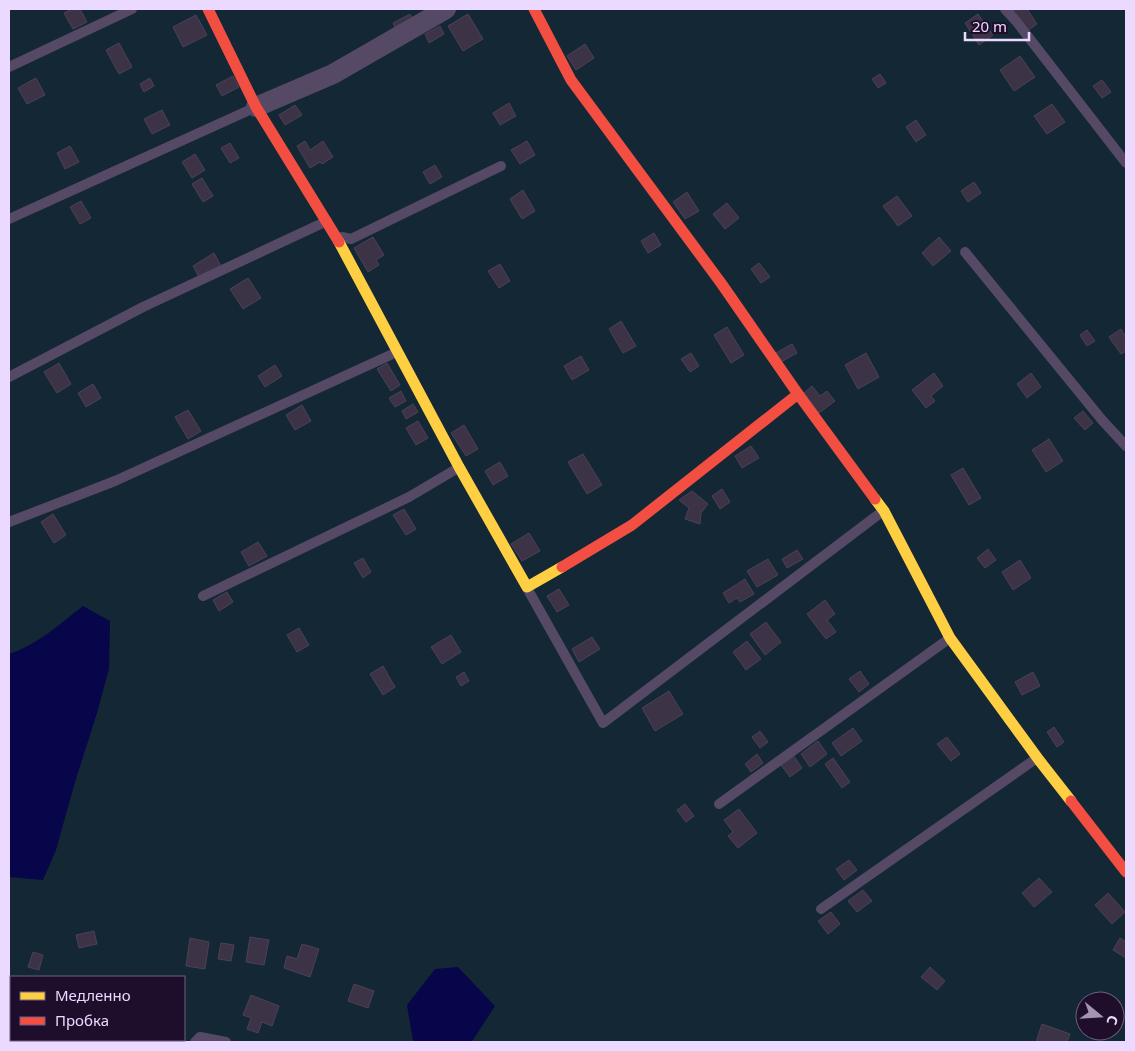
<svg xmlns="http://www.w3.org/2000/svg" width="1135" height="1051" font-family="'Noto Sans',sans-serif">
	<rect width="100%" height="100%" fill="#1d1525"/>
	<path fill="#132734" fill-rule="evenodd" d="M9 9H1126V1042H469L473 1040 407 1005 413 1040 415 1042H9ZM11 977H184V1040H11ZM1085 1001H1115V1031H1085Z"/>
	<g fill="#08064a">
		<path d="M83 606 110 621 109 669 97 713 75 782 56 850 43 880 9 877V654C37 645 60 624 83 606Z"/>
		<path d="M458 967 495 1006 473 1040 469 1042H415L413 1040 407 1005 435 969Z"/>
	</g>
	<g fill="#3d3346" stroke="#4d4058">
		<path d="M72 9H80L87 22 73 29 64 13Z"/>
		<path d="M1016 9H1027L1037 24 1026 32 1013 11Z"/>
		<path d="M410 14 414 22 397 31 393 23Z"/>
		<path d="M468 14 483 39 463 51 448 26Z"/>
		<path d="M978 14 993 35 979 45 965 23Z"/>
		<path d="M196 15 207 35 183 47 173 27Z"/>
		<path d="M440 26 444 34 429 43 425 34Z"/>
		<path d="M119 43 132 67 119 74 106 50Z"/>
		<path d="M585 44 594 58 576 70 567 56Z"/>
		<path d="M1020 56 1035 77 1014 91 1000 70Z"/>
		<path d="M880 74 886 83 878 88 872 79Z"/>
		<path d="M233 76 239 87 222 96 216 85Z"/>
		<path d="M36 78 45 95 27 104 18 88Z"/>
		<path d="M150 78 154 86 144 92 140 84Z"/>
		<path d="M1102 80 1111 92 1102 98 1093 86Z"/>
		<path d="M509 103 516 116 500 125 493 113Z"/>
		<path d="M1052 104 1065 122 1047 134 1034 116Z"/>
		<path d="M295 105 302 115 285 125 279 115Z"/>
		<path d="M162 110 170 125 152 134 144 119Z"/>
		<path d="M916 120 926 135 916 142 906 127Z"/>
		<path d="M305 141 310 150 323 141 333 157 322 164 320 162 310 168 297 146Z"/>
		<path d="M527 141 535 155 520 164 511 150Z"/>
		<path d="M230 143 239 158 230 163 221 148Z"/>
		<path d="M70 146 79 162 65 169 57 153Z"/>
		<path d="M195 154 205 170 192 178 182 162Z"/>
		<path d="M435 165 442 177 430 184 423 172Z"/>
		<path d="M202 178 213 196 203 202 192 184Z"/>
		<path d="M974 182 981 193 968 202 961 191Z"/>
		<path d="M523 190 535 211 522 219 510 199Z"/>
		<path d="M687 192 699 211 685 219 673 202Z"/>
		<path d="M897 196 912 216 898 226 883 206Z"/>
		<path d="M81 201 91 218 80 224 70 207Z"/>
		<path d="M727 203 739 218 725 229 713 214Z"/>
		<path d="M654 233 661 245 648 253 641 241Z"/>
		<path d="M373 237 384 255 376 260 379 265 368 272 354 248Z"/>
		<path d="M939 237 951 251 933 266 922 253Z"/>
		<path d="M214 253 221 266 200 279 193 266Z"/>
		<path d="M759 263 770 277 761 283 751 269Z"/>
		<path d="M500 264 510 281 499 288 488 271Z"/>
		<path d="M248 278 261 298 243 309 230 289Z"/>
		<path d="M621 321 636 346 623 353 609 329Z"/>
		<path d="M727 327 744 355 731 363 714 335Z"/>
		<path d="M1121 329 1126 337V351L1121 354 1109 337Z"/>
		<path d="M1087 330 1095 341 1087 346 1080 335Z"/>
		<path d="M792 344 797 353 781 362 776 353Z"/>
		<path d="M691 353 699 366 690 372 681 359Z"/>
		<path d="M866 353 879 377 858 389 845 365Z"/>
		<path d="M581 356 589 370 572 380 564 366Z"/>
		<path d="M59 363 71 384 57 393 44 372Z"/>
		<path d="M387 363 400 385 391 391 377 369Z"/>
		<path d="M275 365 282 376 265 387 258 376Z"/>
		<path d="M934 373 943 386 931 396 935 401 926 408 912 390Z"/>
		<path d="M1031 373 1041 387 1027 398 1017 384Z"/>
		<path d="M93 384 101 398 86 407 78 393Z"/>
		<path d="M812 386 820 396 827 391 835 401 819 413 804 393Z"/>
		<path d="M401 391 406 401 395 407 389 398Z"/>
		<path d="M413 404 418 412 406 419 402 411Z"/>
		<path d="M302 405 311 421 295 430 286 415Z"/>
		<path d="M188 410 201 431 188 439 175 417Z"/>
		<path d="M1083 411 1093 423 1085 430 1074 418Z"/>
		<path d="M418 421 428 438 416 445 406 428Z"/>
		<path d="M464 425 478 449 466 456 451 433Z"/>
		<path d="M1049 439 1063 461 1046 472 1032 450Z"/>
		<path d="M751 446 759 458 742 468 735 456Z"/>
		<path d="M583 454 602 485 587 494 568 462Z"/>
		<path d="M500 462 508 476 493 485 485 471Z"/>
		<path d="M963 468 981 498 969 505 951 475Z"/>
		<path d="M722 489 730 502 720 509 712 496Z"/>
		<path d="M692 491 708 504 701 513 700 524 685 519 689 508 679 500Z"/>
		<path d="M404 509 416 529 406 535 393 515Z"/>
		<path d="M53 514 66 535 54 543 41 522Z"/>
		<path d="M529 533 540 551 522 561 511 544Z"/>
		<path d="M258 542 267 556 249 566 241 552Z"/>
		<path d="M988 549 996 560 985 568 977 558Z"/>
		<path d="M797 550 803 559 787 568 782 559Z"/>
		<path d="M363 558 371 572 363 578 354 563Z"/>
		<path d="M768 559 778 575 757 587 747 571Z"/>
		<path d="M1020 560 1031 578 1013 590 1002 572Z"/>
		<path d="M745 579 754 594 740 602 737 598 729 603 723 593Z"/>
		<path d="M559 589 569 605 557 612 547 596Z"/>
		<path d="M227 592 233 602 219 611 213 600Z"/>
		<path d="M825 600 835 614 827 620 836 632 826 639 807 614Z"/>
		<path d="M766 622 781 642 765 655 750 634Z"/>
		<path d="M299 628 309 645 297 652 287 635Z"/>
		<path d="M451 635 461 652 442 664 431 647Z"/>
		<path d="M592 637 600 649 579 662 572 649Z"/>
		<path d="M747 641 761 659 746 670 733 652Z"/>
		<path d="M383 666 395 687 383 695 370 674Z"/>
		<path d="M860 671 869 684 859 692 849 679Z"/>
		<path d="M464 672 469 681 461 686 456 677Z"/>
		<path d="M1033 672 1040 686 1022 695 1015 682Z"/>
		<path d="M669 691 683 714 655 731 642 708Z"/>
		<path d="M1054 727 1064 742 1057 747 1047 732Z"/>
		<path d="M853 728 862 741 841 756 832 743Z"/>
		<path d="M760 731 768 742 760 748 752 737Z"/>
		<path d="M947 737 960 754 951 761 937 744Z"/>
		<path d="M818 741 827 754 810 767 801 754Z"/>
		<path d="M757 754 763 763 751 772 745 764Z"/>
		<path d="M793 755 802 768 790 777 781 765Z"/>
		<path d="M833 758 850 782 842 788 825 764Z"/>
		<path d="M685 804 694 816 686 822 677 810Z"/>
		<path d="M739 809 757 833 738 848 728 836 733 832 724 820Z"/>
		<path d="M849 860 857 870 844 880 836 869Z"/>
		<path d="M1039 878 1052 892 1034 907 1022 893Z"/>
		<path d="M863 890 872 901 857 912 848 901Z"/>
		<path d="M1108 893 1125 912 1112 924 1095 905Z"/>
		<path d="M831 912 840 924 828 934 818 921Z"/>
		<path d="M94 931 97 944 79 948 76 935Z"/>
		<path d="M250 937 269 940 264 965 246 962Z"/>
		<path d="M190 938 209 942 205 969 186 966Z"/>
		<path d="M1120 938 1126 942V958L1113 950Z"/>
		<path d="M221 943 234 945 231 961 218 959Z"/>
		<path d="M302 944 319 949 310 977 284 968 287 956 297 959Z"/>
		<path d="M33 952 43 955 39 970 28 967Z"/>
		<path d="M930 967 945 981 937 990 921 977Z"/>
		<path d="M354 984 374 991 368 1008 348 1001Z"/>
		<path d="M251 995 279 1006 272 1026 262 1022 258 1033 247 1029 251 1018 243 1015Z"/>
		<path d="M1042 1024 1070 1034 1067 1042H1036Z"/>
		<path d="M9 1028H11V1040H23V1042H30H9Z"/>
	</g>
	<g fill="none" stroke-linecap="round" stroke-linejoin="round">
		<g stroke="#554966" stroke-width="10">
			<path d="M1005 9 1016 21 1126 163"/>
			<path d="M9 67 132 9"/>
			<path d="M9 219 256 107"/>
			<path d="M342 237 351 239 501 166"/>
			<path d="M965 252 1102 420 1126 446"/>
			<path d="M9 377 143 307 327 221"/>
			<path d="M9 522 115 481 397 352"/>
			<path d="M527 588 603 723 883 511"/>
			<path d="M203 596 409 497 458 468"/>
			<path d="M719 804 950 638"/>
			<path d="M821 909 1037 758"/>
			<path d="M195 1042 200 1037 226 1042"/>
		</g>
		<path stroke="#554966" stroke-width="20" d="M256 107 333 74 446 9"/>
		<g stroke="#ffcf43" stroke-width="11">
			<path d="M339 242 459 467 527 587 562 567"/>
			<path d="M875 499 884 511 950 638 1039 760 1071 801"/>
		</g>
		<g stroke="#f24e42" stroke-width="11">
			<path d="M208 9 256 107 339 242"/>
			<path d="M534 9 571 80 721 283 798 394"/>
			<path d="M562 567 632 525 798 394 875 499"/>
			<path d="M1071 801 1126 872"/>
		</g>
	</g>
	<rect width="1135" height="1051" fill="none" stroke="#ebd9ff" stroke-width="20"/>
	<rect x="10" y="976" width="175" height="65" fill="#1e0e2c" stroke="#705f80"/>
	<rect x="20" y="992" width="25" height="8" fill="#ffcf43" stroke="#705f80"/>
	<text x="55" y="1001" font-size="15" fill="#ebd9ff">Медленно</text>
	<rect x="20" y="1017" width="25" height="8" fill="#f24e42" stroke="#705f80"/>
	<text x="55" y="1026" font-size="15" fill="#ebd9ff">Пробка</text>
	<g transform="translate(1100 1016) rotate(108)"><circle r="24" fill="#1e0e2c" stroke="#705f80"/>
	<path d="M0-4L9 19L0 12L-9 19Z" fill="#a394b3"/>
	<text y="-8" font-size="14" font-weight="bold" text-anchor="middle" fill="#ebd9ff">С</text>
	</g>
	<path d="M965 32v8h64v-8" fill="none" stroke="#ebd9ff" stroke-width="2.5"/>
	<text x="972" y="32" font-size="15" fill="#ebd9ff" stroke="#1e0e2c" stroke-width="4" paint-order="stroke">20 m</text>
</svg>
